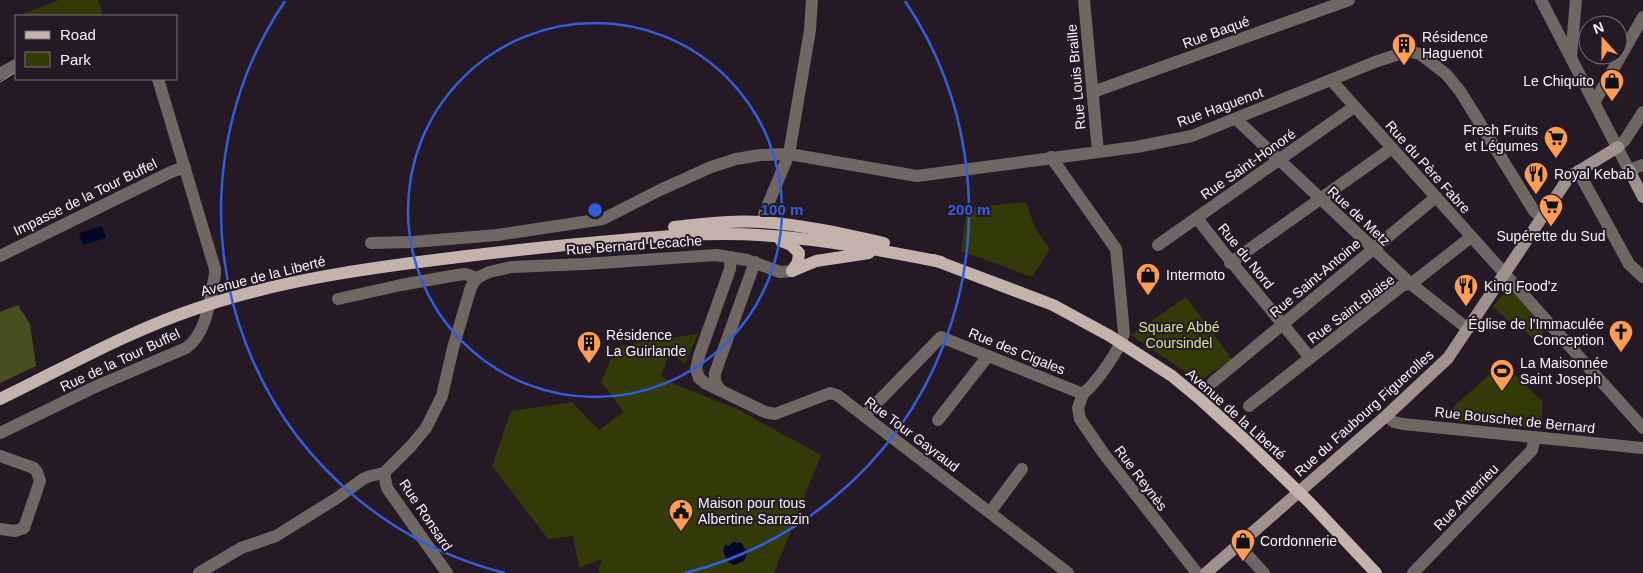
<svg xmlns="http://www.w3.org/2000/svg" width="1643" height="573" font-family="Helvetica,sans-serif">
	<rect width="100%" height="100%" fill="#241924"/>
	<g fill="#333a08">
		<path d="M59 0H98L103 16H17Z"/>
		<path d="M1026 202 1035 228 1050 249 1032 277 961 251 967 208Z"/>
		<path d="M1506 290H1512L1547 329 1535 341 1514 319 1510 322 1493 307Z"/>
		<path d="M1186 297 1232 359 1199 381 1131 335Z"/>
		<path d="M698 334 685 364 670 352 661 376 674 384 737 409 821 455 774 573H598L602 559 579 568 573 536 548 539 492 466 511 411 572 402 599 430 624 412 601 382 617 346Z"/>
		<path d="M1491 373 1497 379 1515 375 1543 402 1540 429 1440 419Z"/>
	</g>
	<path fill="#474f1f" d="M18 305 30 324 36 366 0 383V312Z"/>
	<g fill="#000727">
		<path d="M102 226 106 238 83 245 79 233Z"/>
		<path d="M733 542 742 543 747 554 744 561 734 565 728 562 723 551 725 545 729 546Z"/>
	</g>
	<g fill="none" stroke-linecap="round" stroke-linejoin="round">
		<g stroke="#706764" stroke-width="12">
			<path d="M1084 0 1098 152"/>
			<path d="M1541 0 1629 170 1643 165"/>
			<path d="M1571 57 1576 0"/>
			<path d="M0 74 16 65"/>
			<path d="M1331 80 1643 428"/>
			<path d="M1093 92 1349 0"/>
			<path d="M1595 101 1643 17"/>
			<path d="M1236 119 1411 284 1468 329"/>
			<path d="M1618 147 1625 140 1643 112"/>
			<path d="M1051 157 1116 249 1124 333C1120 350 1097 382 1083 394"/>
			<path d="M1578 171 1629 264 1643 277"/>
			<path d="M764 214 789 154 810 30 812 0"/>
			<path d="M1197 218C1233 266 1273 311 1310 358"/>
			<path d="M371 243 412 242 497 235 603 219 660 190 711 167 736 159 760 155 789 154 917 176 1136 147 1192 136 1375 62 1408 51 1420 54 1446 74 1460 91 1534 211 1542 218"/>
			<path d="M1158 245 1354 107"/>
			<path d="M0 256 171 172 185 167"/>
			<path d="M731 257 730 269 699 356 696 369 699 378 705 383 765 412 775 414 830 393 837 395 1068 573"/>
			<path d="M1230 263 1392 148"/>
			<path d="M338 299 401 285 457 275 465 274 477 278"/>
			<path d="M1213 382 1436 197"/>
			<path d="M720 390 715 382V373L755 262"/>
			<path d="M1083 394 1078 408 1080 419 1104 454 1197 573"/>
			<path d="M1249 406 1403 285 1411 284 1471 237"/>
			<path d="M864 416 941 337 1083 394"/>
			<path d="M1386 416 1394 422 1403 424 1643 448"/>
			<path d="M938 420 988 356"/>
			<path d="M0 433 97 386 186 348C207 334 210 298 215 274V269L158 79"/>
			<path d="M0 456 34 468 37 472 40 481 24 528 15 531 0 529"/>
			<path d="M384 473 387 488 447 573"/>
			<path d="M990 512 1022 469"/>
			<path d="M1238 545 1264 573"/>
			<path d="M199 573 241 548 276 536 337 498 363 479 370 476 384 473 411 446 426 428 442 396 453 348 471 287 477 278 489 272 511 267 585 264 716 255 747 260 780 272 792 271"/>
			<path d="M1413 573 1532 450 1535 437"/>
		</g>
		<g stroke="#9f918d" stroke-width="12">
			<path d="M1629 170 1643 197"/>
			<path d="M1206 573 1386 416 1448 358 1569 177 1618 147"/>
		</g>
		<g stroke="#c4b2ac" stroke-width="12">
			<path d="M674 227C703 224 733 220 762 222 803 225 844 234 884 243"/>
			<path d="M781 241 791 245 799 253 798 262 792 271"/>
			<path d="M934 260 1053 305 1110 336 1172 376 1201 400 1244 439 1310 503 1376 573"/>
			<path d="M792 271 816 261 869 253"/>
			<path d="M0 399C64 368 127 332 195 309 282 279 375 267 467 256 518 250 570 244 622 240 656 237 690 234 724 234 796 234 870 248 941 262"/>
		</g>
		<path stroke="#b1a7b0" stroke-width="1" d="M0 82 16 72"/>
	</g>
	<g fill="none" stroke="#335edb" stroke-width="2.5">
		<circle cx="595" cy="210" r="187"/>
		<path d="M505 573A374 374 0 0 1 285 1M905 1A374 374 0 0 1 685 573"/>
	</g>
	<defs>
		<symbol id="building-pin" viewBox="-11 -11 22 30"><path d="M0 17L-7.5 6A9.5 9.5 0 1 1 7.5 6Z" fill="#fc9d53" stroke="#241924"/><path d="M-4-6H4V6H1V3H-1V6H-4ZM-2.5-4.3h1.7v1.8h-1.7ZM.8-4.3h1.7v1.8H.8ZM-2.5-1h1.7V.8h-1.7ZM.8-1h1.7V.8H.8Z" fill="#111"/></symbol>
		<symbol id="shop-pin" viewBox="-11 -11 22 30"><path d="M0 17L-7.5 6A9.5 9.5 0 1 1 7.5 6Z" fill="#fc9d53" stroke="#241924"/><path d="M-5-2.5h2.3a2.7 3.5 0 0 1 5.4 0H5L5.5 6h-11ZM-1.5-2.5h3a1.5 2.3 0 0 0-3 0Z" fill="#111"/></symbol>
		<symbol id="supermarket-pin" viewBox="-11 -11 22 30"><path d="M0 17L-7.5 6A9.5 9.5 0 1 1 7.5 6Z" fill="#fc9d53" stroke="#241924"/><path d="M-6-5.5h2.5l.6 2H6L4.5 2H-2.5L-4.4-4H-6ZM-1.5 3.2a1.3 1.3 0 1 0 .1 0ZM3 3.2a1.3 1.3 0 1 0 .1 0Z" fill="#111"/></symbol>
		<symbol id="restaurant-pin" viewBox="-11 -11 22 30"><path d="M0 17L-7.5 6A9.5 9.5 0 1 1 7.5 6Z" fill="#fc9d53" stroke="#241924"/><path d="M-5-6h1v4h1v-4h1v4h1v-4h1v5L-1.5 .5V6h-2V.5L-5-1ZM5-6V6H3V1.5H1.5Q1.5-4 5-6Z" fill="#111"/></symbol>
		<symbol id="church-pin" viewBox="-11 -11 22 30"><path d="M0 17L-7.5 6A9.5 9.5 0 1 1 7.5 6Z" fill="#fc9d53" stroke="#241924"/><path d="M-1.2-6h2.4v3.5h3.3v2.4h-3.3V6h-2.4V-.1h-3.3v-2.4h3.3Z" fill="#111"/></symbol>
		<symbol id="stadium-pin" viewBox="-11 -11 22 30"><path d="M0 17L-7.5 6A9.5 9.5 0 1 1 7.5 6Z" fill="#fc9d53" stroke="#241924"/><path d="M0-5a6.5 5 0 1 0 0 10a6.5 5 0 1 0 0-10ZM-3.5-1.8h7v3.6h-7Z" fill="#111"/></symbol>
		<symbol id="civic-pin" viewBox="-11 -11 22 30"><path d="M0 17L-7.5 6A9.5 9.5 0 1 1 7.5 6Z" fill="#fc9d53" stroke="#241924"/><path d="M-.6-6.5H3V-4.5H.6V-3L4-1V1h2V6H-6V1h2V-1L-.6-3ZM-1.2 2.5V6h2.4V2.5Z" fill="#111"/></symbol>
	</defs>
	<g fill-rule="evenodd">
		<use href="#building-pin" x="1390" y="31" width="28" height="38"/>
		<use href="#shop-pin" x="1598" y="67" width="28" height="38"/>
		<use href="#supermarket-pin" x="1542" y="124" width="28" height="38"/>
		<use href="#restaurant-pin" x="1522" y="160" width="28" height="38"/>
		<use href="#supermarket-pin" x="1537" y="192" width="28" height="38"/>
		<use href="#shop-pin" x="1134" y="261" width="28" height="38"/>
		<use href="#restaurant-pin" x="1452" y="272" width="28" height="38"/>
		<use href="#church-pin" x="1607" y="318" width="28" height="38"/>
		<use href="#building-pin" x="575" y="329" width="28" height="38"/>
		<use href="#stadium-pin" x="1488" y="357" width="28" height="38"/>
		<use href="#civic-pin" x="667" y="497" width="28" height="38"/>
		<use href="#shop-pin" x="1229" y="527" width="28" height="38"/>
	</g>
	<g text-anchor="middle" dominant-baseline="central" stroke-width="4" stroke-linejoin="round" paint-order="stroke">
		<g font-size="14" fill="#faf1f9" stroke="#241924">
			<text transform="translate(1216 32) rotate(-20)">Rue Baqué</text>
			<text transform="translate(1076 77) rotate(-95)">Rue Louis Braille</text>
			<text transform="translate(1220 107) rotate(-20)">Rue Haguenot</text>
			<text transform="translate(1248 164) rotate(-35)">Rue Saint-Honoré</text>
			<text transform="translate(1428 167) rotate(48)">Rue du Père Fabre</text>
			<text transform="translate(85 197) rotate(-26)">Impasse de la Tour Buffel</text>
			<text transform="translate(1359 216) rotate(43)">Rue de Metz</text>
			<text transform="translate(634 245) rotate(-4)">Rue Bernard Lecache</text>
			<text transform="translate(1246 256) rotate(51)">Rue du Nord</text>
			<text transform="translate(263 276) rotate(-14)">Avenue de la Liberté</text>
			<text transform="translate(1315 278) rotate(-40)">Rue Saint-Antoine</text>
			<text transform="translate(1351 309) rotate(-37)">Rue Saint-Blaise</text>
			<text transform="translate(1017 351) rotate(22)">Rue des Cigales</text>
			<text transform="translate(120 360) rotate(-25)">Rue de la Tour Buffel</text>
			<text transform="translate(1364 413) rotate(-42)">Rue du Faubourg Figuerolles</text>
			<text transform="translate(1236 414) rotate(42)">Avenue de la Liberté</text>
			<text transform="translate(1515 420) rotate(6)">Rue Bouschet de Bernard</text>
			<text transform="translate(912 434) rotate(37)">Rue Tour Gayraud</text>
			<text transform="translate(1141 478) rotate(53)">Rue Reynès</text>
			<text transform="translate(1466 497) rotate(-46)">Rue Anterrieu</text>
			<text transform="translate(426 515) rotate(56)">Rue Ronsard</text>
		</g>
		<g font-size="14" fill="#faf1f9" stroke="#241924" text-anchor="start">
			<text x="1422" y="37">Résidence<tspan x="1422" dy="16">Haguenot</tspan></text>
			<text x="1594" y="81" text-anchor="end">Le Chiquito</text>
			<text x="1538" y="130" text-anchor="end">Fresh Fruits<tspan x="1538" dy="16">et Légumes</tspan></text>
			<text x="1554" y="174">Royal Kebab</text>
			<text x="1551" y="236" text-anchor="middle">Supérette du Sud</text>
			<text x="1166" y="275">Intermoto</text>
			<text x="1484" y="286">King Food'z</text>
			<text x="1604" y="324" text-anchor="end">Église de l'Immaculée<tspan x="1604" dy="16">Conception</tspan></text>
			<text x="606" y="335">Résidence<tspan x="606" dy="16">La Guirlande</tspan></text>
			<text x="1520" y="363">La Maisonnée<tspan x="1520" dy="16">Saint Joseph</tspan></text>
			<text x="698" y="503">Maison pour tous<tspan x="698" dy="16">Albertine Sarrazin</tspan></text>
			<text x="1260" y="541">Cordonnerie</text>
		</g>
		<g font-size="14" fill="#d5e497" stroke="#241924">
			<text x="1179" y="327">Square Abbé<tspan x="1179" dy="16">Coursindel</tspan></text>
		</g>
	</g>
	<circle cx="595" cy="210" r="8" fill="#335edb" stroke="#241924" stroke-width="2.5"/>
	<g font-size="15" text-anchor="middle" font-weight="bold" fill="#335edb" stroke="#241924" stroke-width="4" stroke-linejoin="round" paint-order="stroke">
		<text x="782" y="215">100 m</text>
		<text x="969" y="215">200 m</text>
	</g>
	<rect x="15" y="15" width="162" height="65" fill="#241924" stroke="#7a6f79"/>
	<rect x="25" y="31" width="25" height="8" fill="#c4b2ac" stroke="#7a6f79"/>
	<text x="60" y="40" font-size="15" fill="#faf1f9">Road</text>
	<rect x="25" y="52" width="25" height="15" fill="#333a08" stroke="#7a6f79"/>
	<text x="60" y="65" font-size="15" fill="#faf1f9">Park</text>
	<g transform="translate(1603 40) rotate(339)"><circle r="24" fill="#241924" stroke="#7a6f79"/>
	<path d="M0-4L9 19L0 12L-9 19Z" fill="#fc9d53"/>
	<text y="-8" font-size="14" font-weight="bold" text-anchor="middle" fill="#faf1f9">N</text>
	</g>
</svg>
